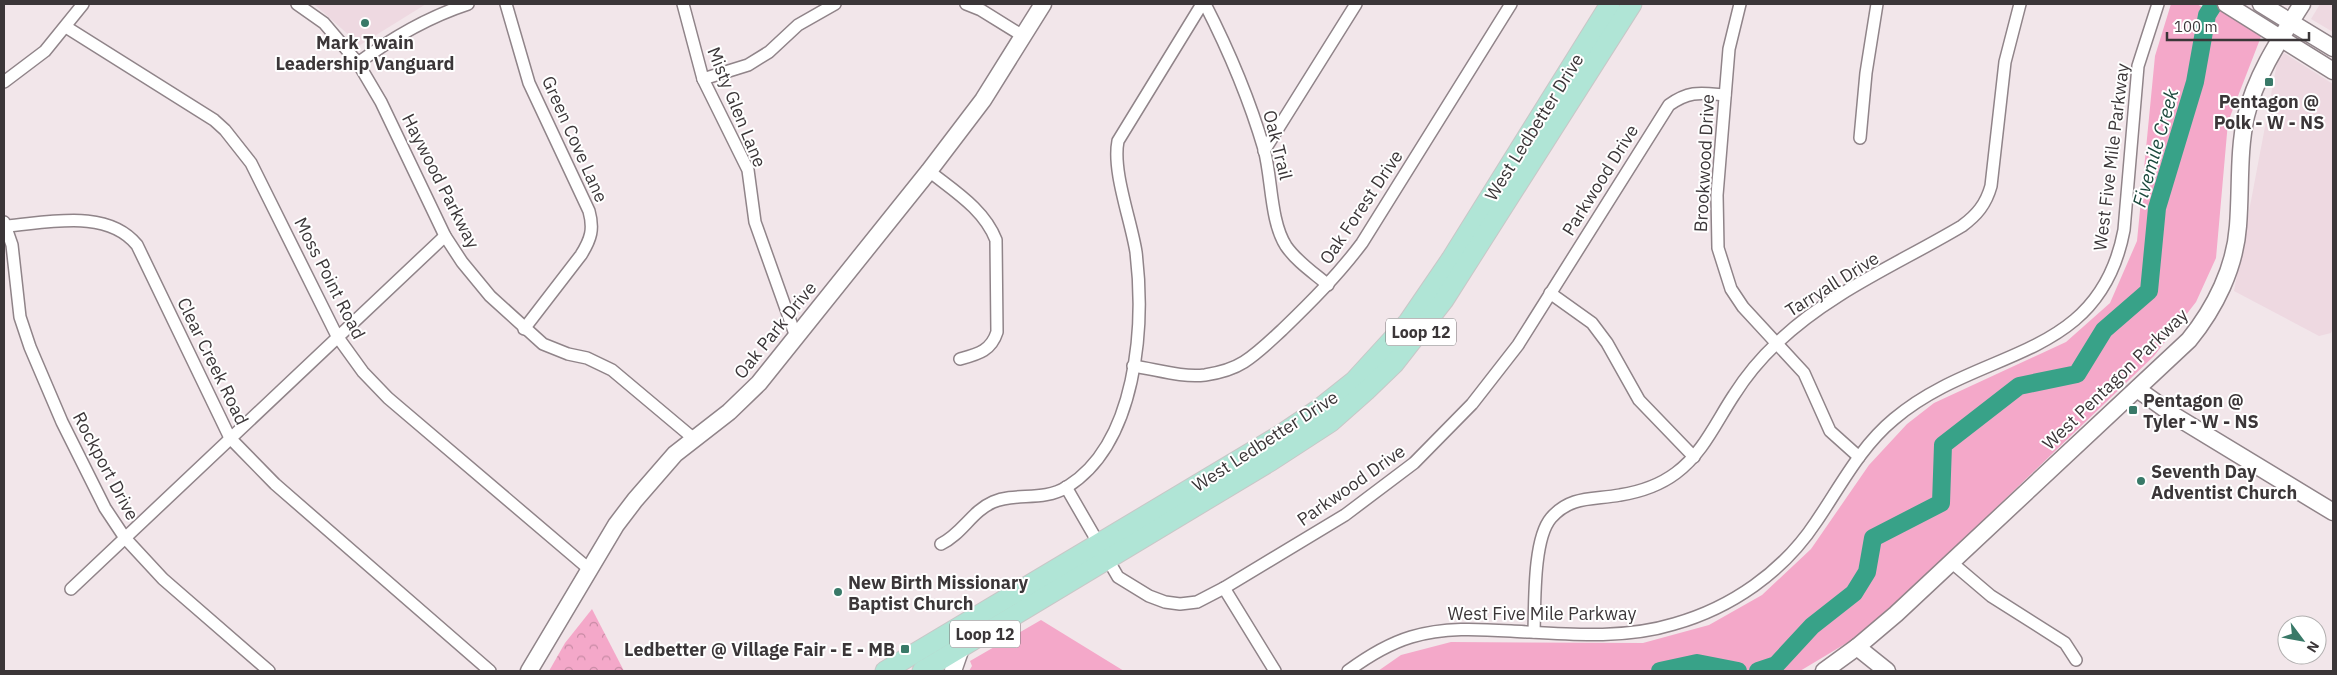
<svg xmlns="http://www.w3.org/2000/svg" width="2337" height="675" font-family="'IBM Plex Sans',sans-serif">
	<defs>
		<pattern id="forest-crowns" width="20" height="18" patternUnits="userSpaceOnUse" patternTransform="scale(1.25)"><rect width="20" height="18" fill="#f4a8c9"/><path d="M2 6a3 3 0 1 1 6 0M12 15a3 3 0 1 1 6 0" fill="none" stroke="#c78aa4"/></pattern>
	</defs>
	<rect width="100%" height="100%" fill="#f2e6ea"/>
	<g fill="#eed9e1">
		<path d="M314 4H426L360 45Z"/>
		<path d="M2320 4H2333V32L2311 19Z"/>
		<path d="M2284 53 2333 84V329L2331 333 2319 336 2234 291 2277 63Z"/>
	</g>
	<path fill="url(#forest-crowns)" d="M592 609 624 671H549L565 643Z"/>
	<g fill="#f4a8c9">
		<path d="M2171 4H2197L2216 16 2217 6 2262 34 2228 122 2216 258 2196 302 2154 356 1870 629 1800 671H1378L1401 655 1451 642 1643 643 1709 625 1762 595 1811 549 1869 465 1907 424 1934 403 2066 342 2110 303 2137 241 2155 56Z"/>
		<path d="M1041 620 1124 671H969L972 666 970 661Z"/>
	</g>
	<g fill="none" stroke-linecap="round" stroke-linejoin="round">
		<g stroke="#38a288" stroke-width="18">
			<path d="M1660 671 1697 663 1738 671"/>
			<path d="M1758 671 1776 665 1812 626 1854 593 1867 572 1873 538 1941 503 1943 445 2019 386 2077 374 2104 330 2149 291 2157 208 2195 82 2207 15 2214 4"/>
		</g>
		<defs>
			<g id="street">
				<path d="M297 4 324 23 358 63 381 102 445 236 462 262 490 296 543 344 568 354 587 358 612 370 693 438"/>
				<path d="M506 4 529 83 589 211C594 229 591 239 581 255L524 329"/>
				<path d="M683 4 703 79 748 170 755 222 796 337"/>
				<path d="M966 4 981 10 1023 36"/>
				<path d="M1205 4C1229 51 1249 98 1264 149 1272 178 1270 221 1286 246 1297 262 1314 273 1328 285"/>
				<path d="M1740 4 1729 49 1717 195 1718 248 1731 289 1743 307 1804 373 1830 431 1859 457"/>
				<path d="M66 27 214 120 225 130 251 163 337 336 363 372 388 398 589 569"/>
				<path d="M358 63C392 38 428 17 468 4"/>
				<path d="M703 79 748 65 769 52 798 25 835 4"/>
				<path d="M4 82 45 51 83 4"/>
				<path d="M1860 138 1866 73 1877 4"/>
				<path d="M1264 151 1356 4"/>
				<path d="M929 171C954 191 984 209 996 240L997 332C991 351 978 354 960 359"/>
				<path d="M4 222 12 245 20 317 30 347 62 422 105 508 125 538 163 579 269 671"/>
				<path d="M6 226C47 223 107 208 137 245L230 438 275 484 490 671"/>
				<path d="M1550 293 1592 323 1607 343 1639 400 1694 457"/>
				<path d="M1133 366C1155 369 1182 378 1205 375 1218 373 1233 369 1244 362 1258 353 1270 341 1282 330 1311 302 1338 275 1362 243L1511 4"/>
				<path d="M1066 487 1118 577 1149 596 1165 602 1180 604 1197 602 1224 588 1345 515 1414 463 1472 404 1518 345 1669 105C1690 90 1701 93 1725 95"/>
				<path d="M941 544C962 534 972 511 993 502 1017 492 1042 502 1067 487 1137 443 1145 327 1136 252 1131 220 1112 171 1118 141L1202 4"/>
				<path d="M1951 562 1991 596 2065 643 2076 660"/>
				<path d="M1224 588 1275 671"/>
				<path d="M71 589 445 236"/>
				<path d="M1534 632C1535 603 1533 539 1551 518 1571 495 1594 500 1620 495 1639 492 1660 485 1676 473 1703 453 1716 422 1734 395 1746 376 1761 358 1777 343 1830 292 1900 263 1962 226 1977 215 1986 204 1991 186L2005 62 2020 4"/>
				<path d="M1348 671C1367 657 1388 644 1411 637 1444 627 1478 629 1511 631 1565 634 1622 640 1674 624 1731 608 1783 572 1816 522 1840 487 1860 447 1894 419 1980 346 2099 363 2124 230L2138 66 2158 4"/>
			</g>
			<g id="secondary">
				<path d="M2226 4 2333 71"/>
				<path d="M2261 4 2333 48"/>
				<path d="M2137 389 2175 416 2333 512"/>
				<path d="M1857 647 1887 671"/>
				<path d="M529 671 616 525 635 500 675 454 729 412 759 383 929 171 983 100 1043 4"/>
				<path d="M953 671 961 648"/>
				<path d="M1824 671 1857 647 1896 614 2189 340C2215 308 2235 268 2238 226 2241 189 2238 152 2246 116 2256 75 2280 39 2302 4"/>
			</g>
			<g id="primary">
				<path d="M885 671 1280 435 1320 408 1354 381 1408 322 1451 259 1610 4"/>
				<path d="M922 671 1271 461 1331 422 1366 391 1394 364 1444 300 1632 4"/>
			</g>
		</defs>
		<use href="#street" stroke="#908489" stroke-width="14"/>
		<use href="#secondary" stroke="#908489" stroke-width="19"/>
		<use href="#primary" stroke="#c8c7c7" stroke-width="21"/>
		<use href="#street" stroke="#fff" stroke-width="11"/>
		<use href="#secondary" stroke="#fff" stroke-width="16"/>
		<use href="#primary" stroke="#b0e5d6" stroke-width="19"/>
	</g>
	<g fill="#397968" stroke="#fff" stroke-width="2">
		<circle cx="365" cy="23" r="5"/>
		<rect x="2264" y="77" width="10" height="10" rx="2.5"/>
		<rect x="2128" y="405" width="10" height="10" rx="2.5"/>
		<circle cx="2141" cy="481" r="5"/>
		<circle cx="838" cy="592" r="5"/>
		<rect x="900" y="644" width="10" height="10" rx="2.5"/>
	</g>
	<g text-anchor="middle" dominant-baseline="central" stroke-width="4" stroke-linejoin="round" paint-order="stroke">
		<g fill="#fff" stroke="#767274" stroke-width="1">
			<rect x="1386" y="318.5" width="70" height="27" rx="4"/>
			<rect x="950" y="620.5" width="70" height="27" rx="4"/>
		</g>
		<g font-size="16" font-weight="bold" fill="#3b3638">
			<text x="1421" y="332">Loop 12</text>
			<text x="985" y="634">Loop 12</text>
		</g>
		<g font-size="18" font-weight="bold" fill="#3b3638" stroke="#fff" text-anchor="start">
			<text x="365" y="42" text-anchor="middle">Mark Twain<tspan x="365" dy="21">Leadership Vanguard</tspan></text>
			<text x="2269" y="101" text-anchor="middle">Pentagon @<tspan x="2269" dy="21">Polk - W - NS</tspan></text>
			<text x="2143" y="400">Pentagon @<tspan x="2143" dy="21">Tyler - W - NS</tspan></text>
			<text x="2151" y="471">Seventh Day<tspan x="2151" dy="21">Adventist Church</tspan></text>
			<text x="848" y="582">New Birth Missionary<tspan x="848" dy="21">Baptist Church</tspan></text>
			<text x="895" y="649" text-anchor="end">Ledbetter @ Village Fair - E - MB</text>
		</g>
		<g font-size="18" fill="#3b3638" stroke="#fff">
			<text transform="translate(737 107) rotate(68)">Misty Glen Lane</text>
			<text transform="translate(1534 127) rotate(-58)">West Ledbetter Drive</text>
			<text transform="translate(575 139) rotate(66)">Green Cove Lane</text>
			<text transform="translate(1278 145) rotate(76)">Oak Trail</text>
			<text transform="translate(2111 157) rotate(-83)">West Five Mile Parkway</text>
			<text transform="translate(1704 163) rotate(-87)">Brookwood Drive</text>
			<text transform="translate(1600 180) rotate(-58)">Parkwood Drive</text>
			<text transform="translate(441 181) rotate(63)">Haywood Parkway</text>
			<text transform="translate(1361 207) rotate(-56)">Oak Forest Drive</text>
			<text transform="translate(330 278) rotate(63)">Moss Point Road</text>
			<text transform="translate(1832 284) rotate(-32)">Tarryall Drive</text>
			<text transform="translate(775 330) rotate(-51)">Oak Park Drive</text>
			<text transform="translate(213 361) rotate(64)">Clear Creek Road</text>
			<text transform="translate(2115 379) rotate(-44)">West Pentagon Parkway</text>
			<text transform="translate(1265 441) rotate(-33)">West Ledbetter Drive</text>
			<text transform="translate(106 466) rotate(62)">Rockport Drive</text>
			<text transform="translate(1351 485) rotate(-35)">Parkwood Drive</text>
			<text x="1542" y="613">West Five Mile Parkway</text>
		</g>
		<g font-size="19" font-style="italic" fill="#1c493d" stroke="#fff">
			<text transform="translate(2155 148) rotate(-74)">Fivemile Creek</text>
		</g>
	</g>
	<rect width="2337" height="675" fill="none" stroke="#3b3638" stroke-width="10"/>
	<g transform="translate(2302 640) rotate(122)"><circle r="24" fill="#ffffff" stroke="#b1afaf"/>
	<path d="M0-4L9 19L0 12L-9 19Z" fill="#397968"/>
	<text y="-8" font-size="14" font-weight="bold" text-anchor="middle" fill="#3b3638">N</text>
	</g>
	<path d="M2167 32v8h142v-8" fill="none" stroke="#3b3638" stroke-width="2.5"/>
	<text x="2174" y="32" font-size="15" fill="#3b3638" stroke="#ffffff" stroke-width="4" paint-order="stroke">100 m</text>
</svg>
